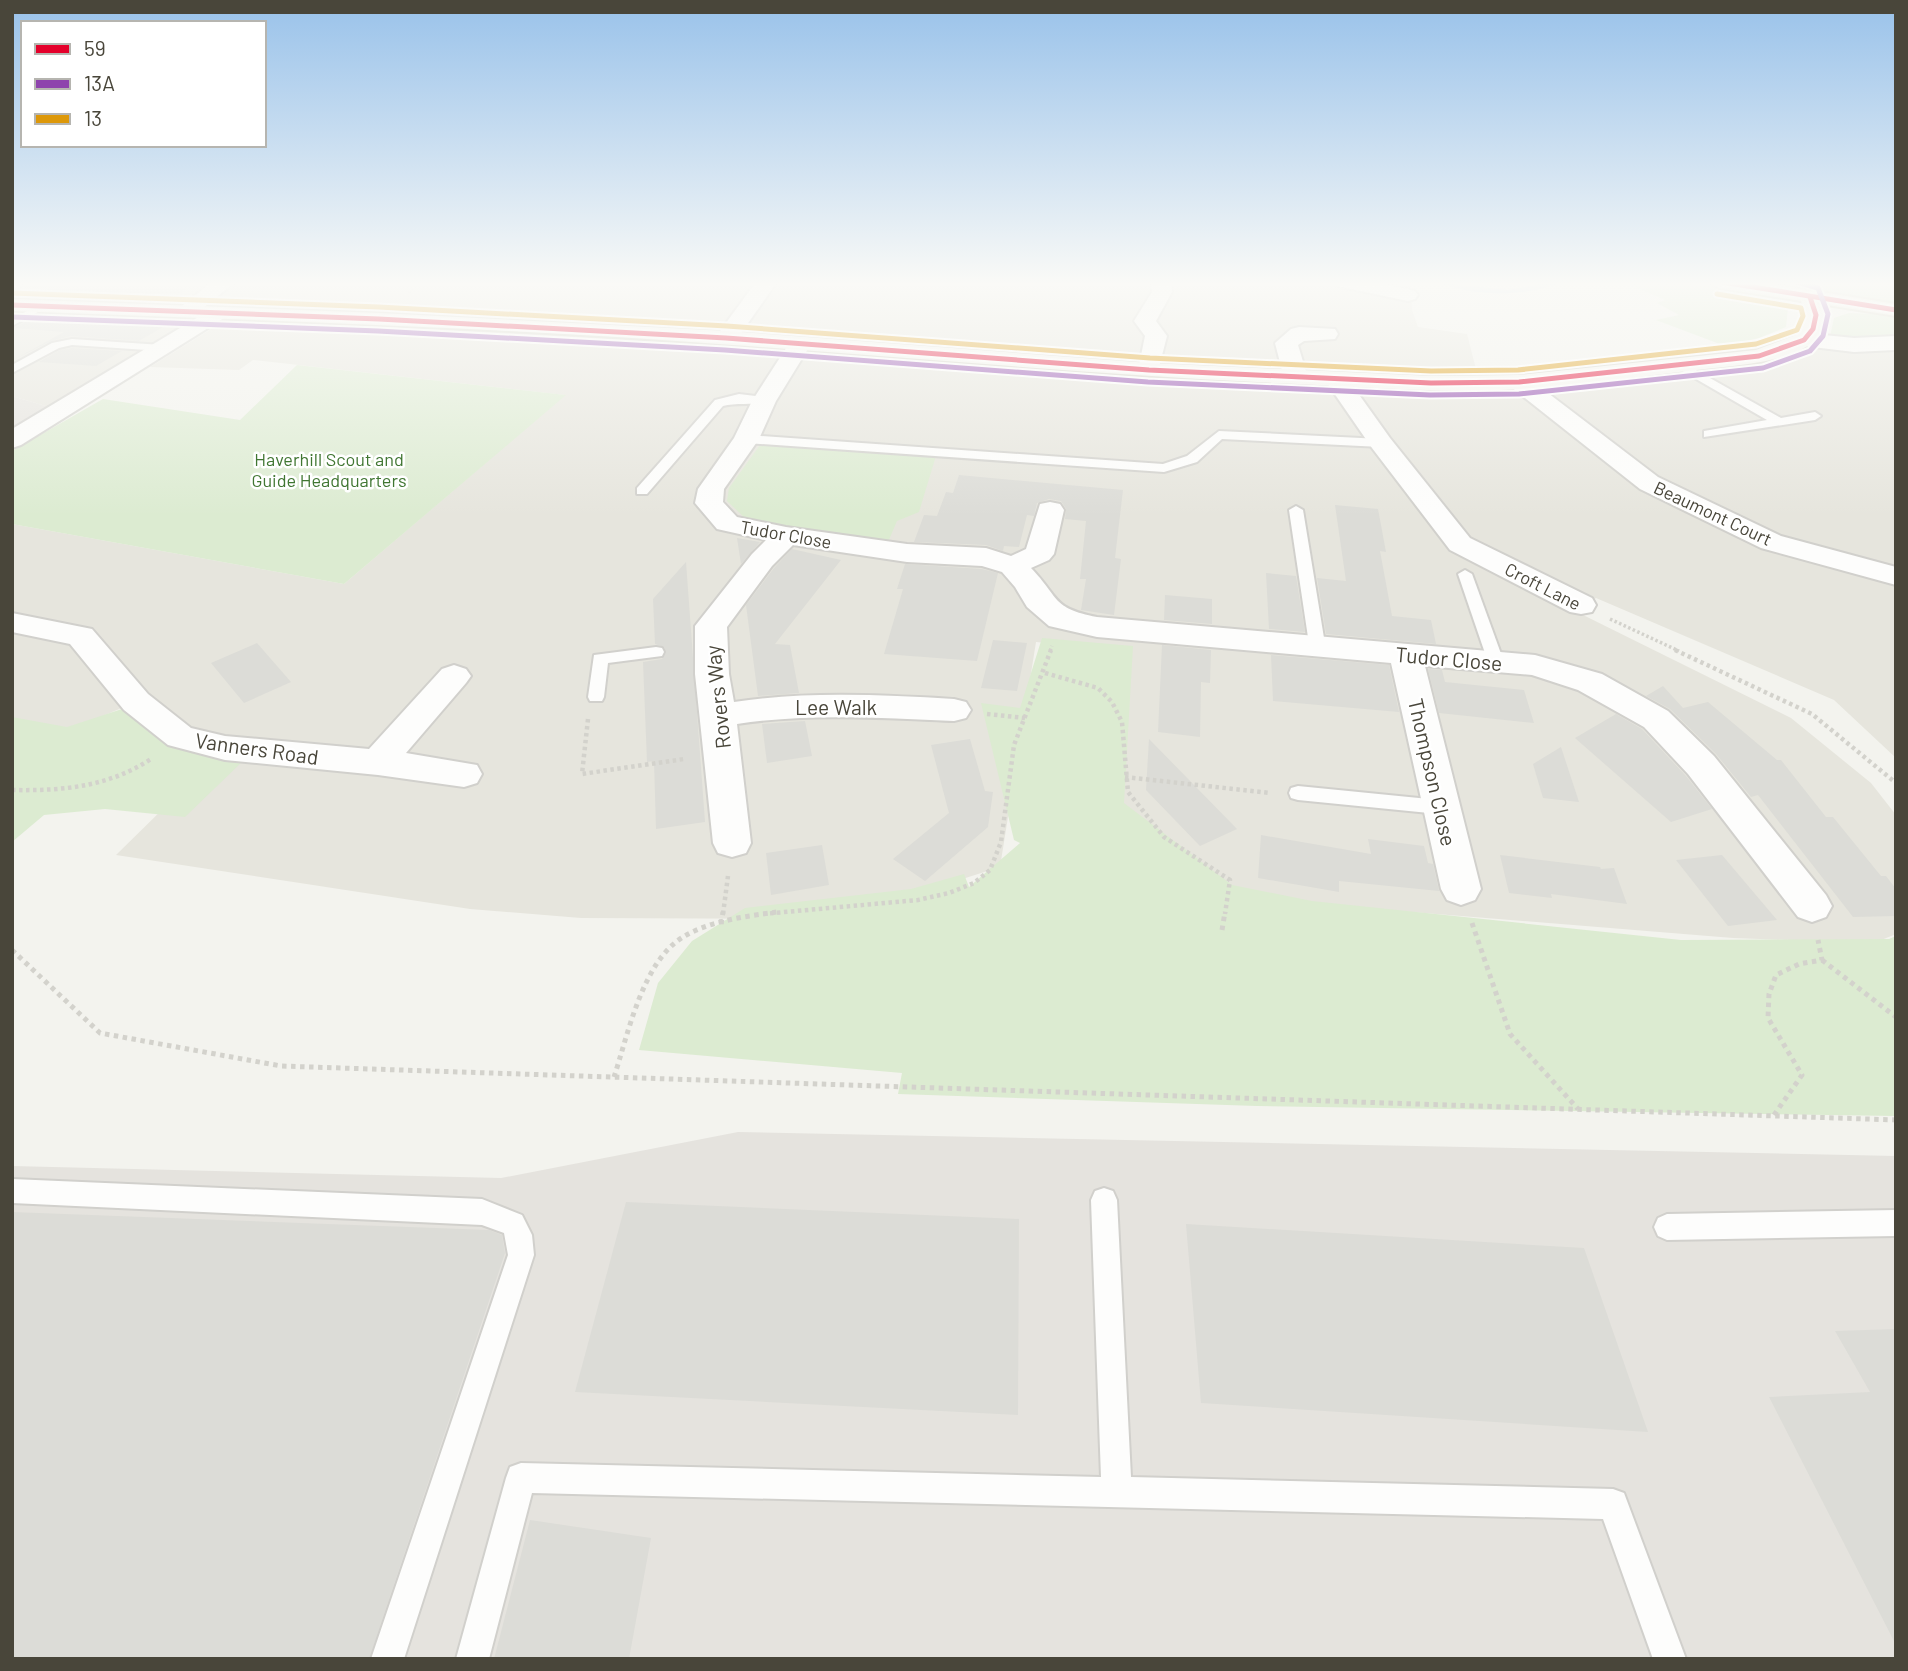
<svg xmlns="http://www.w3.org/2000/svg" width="1908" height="1671" font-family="Barlow,sans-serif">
	<rect width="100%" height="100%" fill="#f3f3ee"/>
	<g fill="#e6e5dd">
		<path d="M12 282H1402L1411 286 1412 310 1418 327 1467 334 1477 373 1495 391 1577 386 1804 340 1896 343V758L1834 700 1596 598 1575 611 1791 718 1871 783 1896 815V934L1874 943 1733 938 1238 898 1115 802 1127 650 1036 642 1000 867 837 919 581 918 470 909 116 855 224 749 136 702 12 754V524L344 584 565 395 253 360 239 370 150 367 221 323 217 305 12 300Z"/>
		<path d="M12 310 184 318 178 328 49 407 12 396Z"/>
	</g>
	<g fill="#e5e3de">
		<path d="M12 396 49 407 12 428Z"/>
		<path d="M738 1132 1896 1156V1659H12V1166L501 1178Z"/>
	</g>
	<g fill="#dcebd1">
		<path d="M1635 282C1685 282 1743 285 1788 308L1786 327 1759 338 1725 346 1656 320 1679 315 1657 303 1665 300 1629 284Z"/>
		<path d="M1811 282H1896V303L1821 292 1811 288Z"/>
		<path d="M1849 313 1896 315V337L1865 340 1830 336 1834 318Z"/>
		<path d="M297 365 566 395 344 584 12 524V451L103 399 240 420Z"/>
		<path d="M760 445 936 456 919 512 897 521 888 542 746 519 727 501 729 488Z"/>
		<path d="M1042 638 1133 646 1124 803 1232 885 1312 901 1681 940 1889 939 1896 936V1116L1257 1106 898 1094 902 1073 639 1050 658 983 692 941 745 908 911 889 964 874 969 887 1020 843 1014 840 981 703 1020 708Z"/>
		<path d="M125 708 243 761 185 817 105 809 44 815 12 842V717L67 727Z"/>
	</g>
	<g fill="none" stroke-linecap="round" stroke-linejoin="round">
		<path fill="#c3d6ec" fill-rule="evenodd" d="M1437 282 1508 290 1548 282H1563C1525 297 1475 297 1437 282Z"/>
	</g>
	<g fill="#dcdcd7">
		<path d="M31 285 88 288H188L168 302 12 296Z"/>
		<path d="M39 315 145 318 140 322 168 324 139 341 71 336 51 341 15 359 64 332 14 328Z"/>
		<path d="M72 348 122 351 96 366 39 362 60 350Z"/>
		<path d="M959 475 1123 490 1115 558 1121 559 1114 615 1081 610 1086 579H1080L1086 521 1065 519 1066 509 1061 501 1049 499 1037 503 1034 516 1027 515 1019 547 1004 546 1003 551 986 545 914 542 924 515 937 516 946 492 953 493Z"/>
		<path d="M1335 505 1378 509 1386 552 1380 551 1392 616 1431 620 1436 644 1326 634 1317 578 1346 581Z"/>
		<path d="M737 538 760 542 741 564Z"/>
		<path d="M792 549 841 560 775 644 790 645 799 693 758 696 746 605 774 568Z"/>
		<path d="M686 562 705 822 656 829 654 761 647 762 643 662 662 659 666 653 664 647 655 644 653 599Z"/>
		<path d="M905 564 982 569 998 573 977 661 884 654 903 589H897Z"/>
		<path d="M1266 573 1296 576 1305 632 1269 629Z"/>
		<path d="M1165 595 1212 599V624L1164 620Z"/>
		<path d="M993 640 1027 643 1017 691 981 688Z"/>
		<path d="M257 643 291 682 244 703 211 663Z"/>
		<path d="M1162 645 1211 650 1210 683 1201 682 1200 737 1158 732Z"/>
		<path d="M1271 655 1389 665 1399 712 1273 701Z"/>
		<path d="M1428 669 1442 670 1445 682 1524 690 1534 723 1439 713Z"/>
		<path d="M1663 686 1683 708 1708 702 1777 760H1781L1826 817H1833L1881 876H1886L1896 889V916L1853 917 1758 795 1751 797 1716 754 1670 709 1646 696Z"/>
		<path d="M1616 714 1642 729 1686 776 1712 809 1671 822 1575 738Z"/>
		<path d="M805 721 812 756 767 763 762 724Z"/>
		<path d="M970 739 985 791 993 792 988 827 925 881 893 859 949 813 931 745Z"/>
		<path d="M1149 739 1237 829 1200 846 1146 790Z"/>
		<path d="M1561 747 1579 802 1543 798 1533 764Z"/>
		<path d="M1261 835 1371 854 1368 839 1424 846 1428 863 1433 864 1439 891 1339 881V892L1258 878Z"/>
		<path d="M822 845 829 885 771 895 766 853Z"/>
		<path d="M1500 855 1600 867 1601 869 1614 868 1627 904 1551 894 1552 898 1509 893Z"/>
		<path d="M1722 855 1777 920 1728 926 1676 860Z"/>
		<path d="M626 1202 1019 1219 1018 1415 575 1392Z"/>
		<path d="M12 1212 489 1230 502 1235 505 1253 369 1659H12Z"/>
		<path d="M1186 1224 1584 1248 1648 1432 1201 1403Z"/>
		<path d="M1896 1329V1645L1769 1397 1870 1392 1835 1331Z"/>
		<path d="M530 1520 651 1538 629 1659H494Z"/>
	</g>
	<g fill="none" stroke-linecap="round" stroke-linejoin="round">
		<defs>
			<g id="lane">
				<path d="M40 304 49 306 12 326V319Z"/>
				<path d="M72 339 162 345 168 348 162 351 72 345 59 348 12 373V365L52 343Z"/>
				<path d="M1677 364H1685L1781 418 1815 412 1821 416 1815 420 1704 437V431L1767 420 1677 368Z"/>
				<path d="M739 394 764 397 770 401C763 406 737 402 723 406L647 494H637V488L715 400Z"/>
				<path d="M1219 431 1381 439 1387 443 1381 447 1222 439 1197 462 1164 472 746 443 740 439 746 435 1163 464 1187 456Z"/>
				<path d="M1296 506 1303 510 1325 644 1317 649 1309 644 1289 510Z"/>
				<path d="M1465 570 1472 574 1504 662 1502 666H1490L1488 662 1458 574Z"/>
				<path d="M656 647 662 648 664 652 662 656 608 663 604 697 602 701H590L588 697 594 655Z"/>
				<path d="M1298 786 1439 800 1446 802 1448 807 1446 812 1439 814 1298 800 1291 798 1289 793 1291 788Z"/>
				<path d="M12 1179 482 1199 522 1215 532 1235 534 1255 404 1659H371L508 1255 504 1233 482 1225 12 1203Z"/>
				<path d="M1104 1188 1113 1191 1117 1200 1131 1477 1613 1489 1624 1493 1686 1659H1653L1603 1519 532 1493 489 1659H456L506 1478 510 1467 521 1463 1101 1477 1091 1200 1095 1191Z"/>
				<path d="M1896 1210V1236L1667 1240 1658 1236 1654 1227 1658 1218 1667 1214Z"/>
			</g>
			<g id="street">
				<path d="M12 282H24L19 288 12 290Z"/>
				<path d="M212 282H235L192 317H178L175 313 178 309Z"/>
				<path d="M756 282H777L734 343H718L715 338Z"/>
				<path d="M1151 282H1171L1172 292 1156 321 1167 336 1157 375H1141L1138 370 1145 336 1134 321 1152 292Z"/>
				<path d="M1334 282H1376L1415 291 1418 295 1415 299 1408 301 1337 286Z"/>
				<path d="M217 308 224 310 228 314 224 318 21 445 12 448V429L210 310Z"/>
				<path d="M1299 327 1335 329 1338 334 1335 339 1304 341 1298 345 1308 378 1304 383H1288L1284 378 1275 343 1291 329Z"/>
				<path d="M1804 333 1854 338 1896 336V350L1854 352 1796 345 1793 340 1796 335Z"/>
				<path d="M800 337 808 339 811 344 776 401 759 439 724 489 723 502 737 517 786 527 907 544 986 548 1011 556 1026 549 1040 504 1050 502 1060 504 1064 510 1054 554 1049 560 1031 568C1060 598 1051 608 1097 617L1535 655 1602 674 1668 711 1714 756 1826 895 1832 906 1826 917 1812 922 1798 917 1688 774 1644 727 1578 690 1532 675 1425 666 1481 889 1475 900 1461 905 1447 900 1441 889 1391 663 1097 637 1049 626 1027 607 1015 587 1002 572 982 566 907 562 793 545 772 566 727 627 729 674 734 702C808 691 880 695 954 699L966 702 971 710 966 718 954 721C881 718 810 713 737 724L751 843 746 853 732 857 718 853 713 843 695 674V626L752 554 766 540 717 529 695 503 698 489 734 438 752 401 792 339Z"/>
				<path d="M1337 373 1345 375 1390 438 1470 538 1592 598 1596 605 1592 612 1581 614 1570 612 1450 550 1372 448 1325 380 1329 375Z"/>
				<path d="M1519 375 1527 377 1658 477 1781 536 1896 567V585L1761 548 1640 489 1511 387 1507 382 1511 377Z"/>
				<path d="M12 613 92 629 148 694 191 728 225 736 369 749 442 669 454 665 466 669 471 676 466 683 406 753 477 765 482 774 477 783 464 787 378 775 225 760 168 745 124 710 70 644 12 632Z"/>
			</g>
			<path id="secondary" d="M1810 291 1817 293C1848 350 1774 361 1733 366 1662 373 1590 385 1519 389 1438 394 1356 386 1275 383 1094 374 914 358 733 345 493 327 252 320 12 311V299L379 313 726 331 1149 363 1431 376 1519 375 1756 350 1796 335 1802 328 1805 315 1800 297 1803 293Z"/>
			<path id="primary" d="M1709 282H1760L1896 304V316L1719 288Z"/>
		</defs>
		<use href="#lane" stroke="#d1d0cc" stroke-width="4"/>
		<use href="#street" stroke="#d1d0cc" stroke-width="4"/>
		<use href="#secondary" stroke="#d3d2c7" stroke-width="4"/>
		<use href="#primary" stroke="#d3d0be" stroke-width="4"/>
		<path stroke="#d3d2cc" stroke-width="2.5" stroke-dasharray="2 2" stroke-linecap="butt" d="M409 293 420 282"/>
		<g stroke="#d3d2cc" stroke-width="3.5" stroke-dasharray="2.5 2.5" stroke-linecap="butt">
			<path d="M1610 619 1679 651"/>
			<path d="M1050 651 1052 646"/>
		</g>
		<g stroke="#d3d2cc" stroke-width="4.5" stroke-dasharray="3.5 3.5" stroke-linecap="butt">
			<path d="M1675 650 1812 714 1896 783"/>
			<path d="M1045 673 1098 688 1112 702 1122 722 1128 792 1164 837 1230 880 1225 914"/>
			<path d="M987 714 1025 718"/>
			<path d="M588 719 582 774 684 759"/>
			<path d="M1125 777 1270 793"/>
			<path d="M12 790C62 791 108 787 151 759"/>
			<path d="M723 914 728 876"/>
			<path d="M763 914 918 900 949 893 974 883 990 870 1001 842 1014 745 1051 650"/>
		</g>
		<g stroke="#d3d2cc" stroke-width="5" stroke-dasharray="4.5 4.5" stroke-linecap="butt">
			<path d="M1472 923 1510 1034 1578 1109"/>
			<path d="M721 924 723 912"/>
			<path d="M1222 930 1225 912"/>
			<path d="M12 950 100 1033 281 1066 1896 1120"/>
			<path d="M1822 960 1896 1017"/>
			<path d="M614 1077C628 1035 642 962 683 937 709 921 747 916 777 912"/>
			<path d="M1774 1115 1802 1075 1768 1018 1769 994 1776 975 1799 964 1822 960 1818 940"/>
		</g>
		<use href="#lane" fill="#fdfdfc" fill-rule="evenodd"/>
		<use href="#street" fill="#fdfdfc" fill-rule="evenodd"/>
		<use href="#secondary" fill="#f7f6f1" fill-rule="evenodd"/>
		<use href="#primary" fill="#f1f0e6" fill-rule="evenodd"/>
		<defs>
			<g id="bus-1">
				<path d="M1722 282 1896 310"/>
				<path d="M12 305 379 319 726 338 1149 370 1431 383 1519 382 1759 356 1804 340 1813 329 1816 315 1810 297"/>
			</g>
			<path id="bus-2" d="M12 317 378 331 725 350 1148 382 1430 395 1519 394 1763 368 1810 351 1823 336 1828 314 1818 288 1797 282"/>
			<path id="bus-3" d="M12 293 379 307 727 326 1150 358 1431 371 1518 370 1756 344 1797 330 1803 316 1801 308 1717 294"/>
		</defs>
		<use href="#bus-1" stroke="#fff" stroke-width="9"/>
		<use href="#bus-2" stroke="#fff" stroke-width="9"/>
		<use href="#bus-3" stroke="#fff" stroke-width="9"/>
		<use href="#bus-1" stroke="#e4002b" stroke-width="5"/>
		<use href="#bus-2" stroke="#8e44ad" stroke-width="5"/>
		<use href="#bus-3" stroke="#dd9809" stroke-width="5"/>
	</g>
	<linearGradient id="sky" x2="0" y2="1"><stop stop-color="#99c2ea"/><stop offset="0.55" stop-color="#fafaf7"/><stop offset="1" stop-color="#fafaf7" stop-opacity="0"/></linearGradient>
	<rect width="1908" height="516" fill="url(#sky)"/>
	<g text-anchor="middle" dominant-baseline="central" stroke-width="5" stroke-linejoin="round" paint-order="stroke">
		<g font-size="18" fill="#407632" stroke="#fff">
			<text x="329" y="459">Haverhill Scout and<tspan x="329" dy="21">Guide Headquarters</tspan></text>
		</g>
		<g font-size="18" fill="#49463a" stroke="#fff">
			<text transform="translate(1713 513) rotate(25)">Beaumont Court</text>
			<text transform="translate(786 534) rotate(10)">Tudor Close</text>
			<text transform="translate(1543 586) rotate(27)">Croft Lane</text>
		</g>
		<g font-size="21" fill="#49463a" stroke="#fff">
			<text transform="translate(1449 658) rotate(5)">Tudor Close</text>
			<text transform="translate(717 697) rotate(-96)">Rovers Way</text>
			<text x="836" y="706">Lee Walk</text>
			<text transform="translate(257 748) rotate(8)">Vanners Road</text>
			<text transform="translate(1433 772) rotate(77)">Thompson Close</text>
		</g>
	</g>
	<rect width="1908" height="1671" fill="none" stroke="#49463a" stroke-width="28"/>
	<rect x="21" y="21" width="245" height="126" fill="#ffffff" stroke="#b6b5b0" stroke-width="2"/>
	<rect x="35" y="44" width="35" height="10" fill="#e4002b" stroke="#b6b5b0" stroke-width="2"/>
	<text x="84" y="56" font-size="21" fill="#49463a">59</text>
	<rect x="35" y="79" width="35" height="10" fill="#8e44ad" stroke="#b6b5b0" stroke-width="2"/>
	<text x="84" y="91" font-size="21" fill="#49463a">13A</text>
	<rect x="35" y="114" width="35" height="10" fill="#dd9809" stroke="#b6b5b0" stroke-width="2"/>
	<text x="84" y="126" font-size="21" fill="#49463a">13</text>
</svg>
